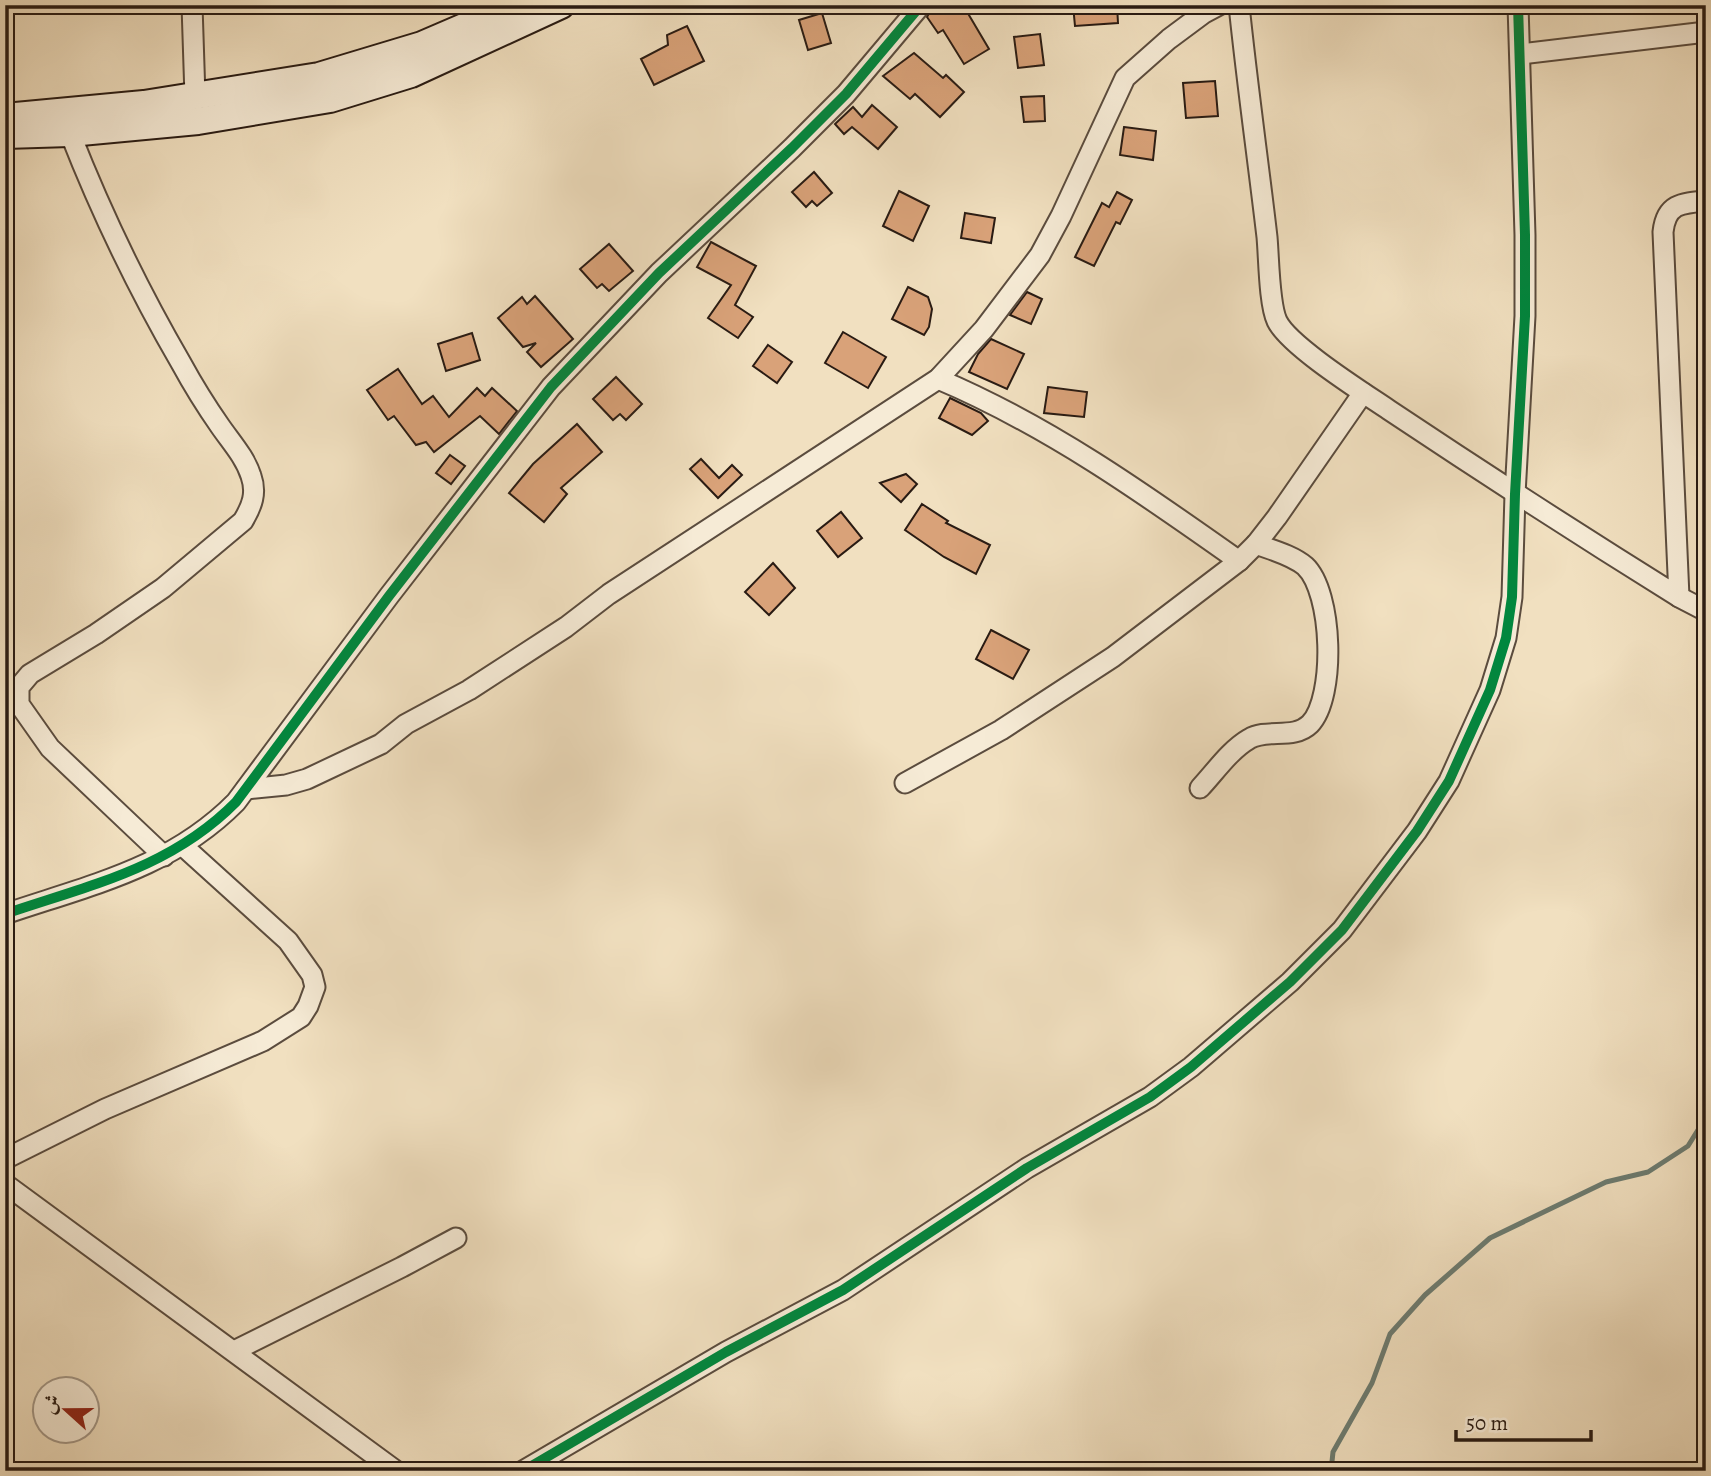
<svg xmlns="http://www.w3.org/2000/svg" width="1711" height="1476" font-family="Alegreya,Amiri,serif">
	<rect width="100%" height="100%" fill="#f1e0c0"/>
	<filter id="stains"><feTurbulence type="fractalNoise" baseFrequency=".00286" numOctaves="4"/><feColorMatrix values="0 0 0 0 .2 0 0 0 0 .09 0 0 0 0 .02 0 0 0 .5 -.17"/></filter>
	<radialGradient id="worn" r=".72"><stop offset=".6" stop-color="#630" stop-opacity="0"/><stop offset="1" stop-color="#630" stop-opacity=".3"/></radialGradient>
	<g fill="none" stroke-linecap="round" stroke-linejoin="round">
		<path stroke="#6d7c71" stroke-width="5" d="M1331 1471 1333 1452 1372 1383 1390 1334 1425 1295 1490 1238 1606 1182 1648 1172 1688 1146 1706 1117"/>
	</g>
	<g fill="#d9a279" stroke="#291b13" stroke-width="2">
		<path d="M933 5H963L989 49 964 64 943 30 938 33 927 17Z"/>
		<path d="M1073 5H1117L1118 23 1075 26Z"/>
		<path d="M822 13 831 43 808 50 799 20Z"/>
		<path d="M687 26 704 61 654 85 641 59 668 45 667 35Z"/>
		<path d="M1040 34 1044 65 1018 68 1014 37Z"/>
		<path d="M914 53 943 78 946 75 964 92 940 117 915 94 910 99 883 76Z"/>
		<path d="M1215 81 1218 116 1186 118 1183 83Z"/>
		<path d="M1044 96 1045 121 1024 122 1021 97Z"/>
		<path d="M872 105 897 127 878 149 852 127 844 134 835 124 853 107 862 117Z"/>
		<path d="M1124 127 1156 131 1153 160 1120 155Z"/>
		<path d="M814 172 832 193 817 206 812 201 806 207 792 192Z"/>
		<path d="M899 191 929 206 913 241 883 226Z"/>
		<path d="M1117 192 1132 200 1120 224 1116 222 1094 266 1075 257 1102 203 1109 207Z"/>
		<path d="M965 213 995 218 991 243 961 238Z"/>
		<path d="M711 242 756 266 735 305 753 317 738 338 708 318 731 285 697 267Z"/>
		<path d="M609 244 633 271 609 291 602 284 597 288 580 269Z"/>
		<path d="M908 287 928 297 932 309 929 327 924 335 892 319Z"/>
		<path d="M1027 292 1042 299 1031 324 1010 315Z"/>
		<path d="M535 296 573 339 541 367 527 352 536 343 523 347 498 318 522 297 527 304Z"/>
		<path d="M843 332 886 357 868 388 825 363Z"/>
		<path d="M472 333 480 360 446 371 438 344Z"/>
		<path d="M991 339 1024 354 1007 389 969 372 978 354Z"/>
		<path d="M768 345 792 362 777 383 753 366Z"/>
		<path d="M398 369 422 404 433 396 449 417 477 388 485 396 492 388 517 411 499 434 480 416 434 452 426 442 416 445 394 416 388 420 367 390Z"/>
		<path d="M616 377 642 404 626 420 620 414 613 420 593 399Z"/>
		<path d="M1048 387 1087 392 1084 417 1044 413Z"/>
		<path d="M950 398 981 413 988 421 972 435 939 418Z"/>
		<path d="M577 424 602 452 561 488 567 494 544 522 509 493 533 464Z"/>
		<path d="M450 455 465 466 451 484 436 473Z"/>
		<path d="M701 459 719 478 732 465 742 475 718 498 690 469Z"/>
		<path d="M906 474 917 484 901 502 880 483Z"/>
		<path d="M922 504 948 521 946 523 990 545 976 574 944 557 905 530Z"/>
		<path d="M841 512 862 538 838 557 817 531Z"/>
		<path d="M773 563 795 588 769 615 745 592Z"/>
		<path d="M991 630 1029 650 1013 679 976 659Z"/>
	</g>
	<g fill="none" stroke-linecap="round" stroke-linejoin="round">
		<defs>
			<g id="minor">
				<path d="M192 5 195 97"/>
				<path d="M1239 5C1247 83 1258 160 1267 237 1269 259 1269 304 1277 321 1289 346 1364 393 1389 410 1485 474 1581 536 1679 597L1663 232C1666 204 1681 203 1706 201"/>
				<path d="M1521 54 1706 32"/>
				<path d="M70 133C101 212 138 289 181 363 193 385 206 406 220 426 231 442 245 457 251 476 257 493 252 506 243 521L163 588 96 634 30 674 19 687V704L50 748 164 856"/>
				<path d="M938 379C1047 425 1143 493 1239 561"/>
				<path d="M1679 597 1706 611"/>
				<path d="M905 783 1001 730 1113 657 1239 561 1256 544 1277 517 1363 393"/>
				<path d="M1200 788C1215 772 1230 750 1249 739 1267 728 1294 740 1310 724 1336 697 1333 592 1305 566 1292 555 1272 550 1256 544"/>
				<path d="M246 789 286 785 307 779 381 744 406 724 469 690 566 627 609 594 938 379 984 329 1040 255 1061 216 1125 78 1169 39 1204 13 1219 5"/>
				<path d="M5 914C90 885 171 868 236 802L389 596 551 387 659 273 792 148 846 94 921 5"/>
				<path d="M5 1159 105 1109 263 1041 301 1017 308 1006 315 987 312 975 288 941 183 846"/>
				<path d="M5 1184 396 1471"/>
				<path d="M234 1351 402 1267 456 1238"/>
				<path d="M523 1471 726 1352 843 1290 1027 1168 1150 1097 1191 1067 1290 982 1342 930 1417 831 1449 781 1490 690 1506 638 1512 597 1515 494 1525 316V235L1518 5"/>
			</g>
			<g id="secondary">
				<path d="M5 117 144 104 319 76 422 45 515 5"/>
				<path d="M5 135 70 133 198 121 330 99 411 74 561 5"/>
			</g>
		</defs>
		<use href="#minor" stroke="#5b4c3e" stroke-width="23"/>
		<use href="#secondary" stroke="#291b13" stroke-width="30"/>
		<use href="#minor" stroke="#f6ebd6" stroke-width="19"/>
		<use href="#secondary" stroke="#f6ebd6" stroke-width="26"/>
		<defs>
			<g id="cycleway">
				<path d="M5 914C90 885 171 868 236 802L389 596 551 387 659 273 792 148 846 94 921 5"/>
				<path d="M523 1471 726 1352 843 1290 1027 1168 1150 1097 1191 1067 1290 982 1342 930 1417 831 1449 781 1490 690 1506 638 1512 597 1515 494 1525 316V235L1518 5"/>
			</g>
		</defs>
		<use href="#cycleway" stroke="#f6ebd6" stroke-width="15"/>
		<use href="#cycleway" stroke="#00873e" stroke-width="10"/>
	</g>
	<rect width="1711" height="1476" fill="none" stroke="#f1e0c0" stroke-width="28"/>
	<rect x="7" y="7" width="1697" height="1462" fill="none" stroke="#291b13" stroke-width="3.5"/>
	<rect x="14" y="14" width="1683" height="1448" fill="none" stroke="#291b13" stroke-width="2"/>
	<g transform="translate(66 1410) rotate(291)"><circle r="33" fill="#f6ebd6" stroke="#a49888" stroke-width="2"/>
	<path d="M0-5L12 26L0 18L-12 26Z" fill="#8f2418"/>
	<text y="-10" font-size="19" font-weight="bold" text-anchor="middle" fill="#291b13">ش</text>
	</g>
	<path d="M1456 1430v10h135v-10" fill="none" stroke="#291b13" stroke-width="3.5"/>
	<text x="1466" y="1430" font-size="21" fill="#291b13" stroke="#f6ebd6" stroke-width="5" paint-order="stroke">50 m</text>
	<rect width="100%" height="100%" filter="url(#stains)"/>
	<rect width="100%" height="100%" fill="url(#worn)"/>
</svg>
